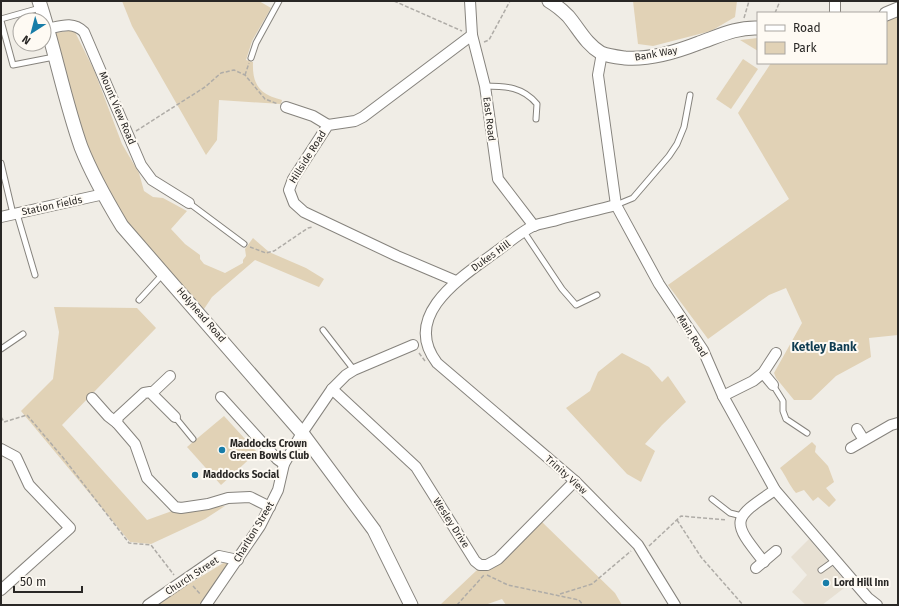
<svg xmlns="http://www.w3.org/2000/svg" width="899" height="606" font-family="'Fira Sans',sans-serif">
	<rect width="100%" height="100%" fill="#f0ede6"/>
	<path fill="#e7e0d3" d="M809 539 848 585 822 605H806L792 592 807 575 791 557Z"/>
	<g fill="#e1d2b6">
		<path d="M122 1H259L271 8 252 41 246 60 253 62C252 85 260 95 282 100L281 104 219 100 217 140 206 155 132 26Z"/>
		<path d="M633 1H737L735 17 711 31 653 46 638 44Z"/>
		<path d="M898 13V335L869 338 871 357 836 376 811 400H794L776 378 774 373 802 323 786 288 769 295 708 339 668 285 789 199 738 113 771 63H886V19Z"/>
		<path d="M74 30 94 70 122 144 139 173 144 191 153 197 163 198 187 211 171 229 185 244 200 255V259L204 264 225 273 243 263V260L246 256 245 249 253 238 269 252 306 268 324 279 319 287 255 260 212 297 204 309 137 236 116 209 98 171 78 121 56 33Z"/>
		<path d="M758 38V51L740 40Z"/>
		<path d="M743 59 758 69 731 109 716 99Z"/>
		<path d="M54 307 137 308 156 328 62 425 147 520 172 511 225 506 205 519 151 544 130 542 21 411 53 379 59 332Z"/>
		<path d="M622 353 649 367 662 382 668 376 686 402 662 425 645 444 655 451 641 482 627 474 566 408 590 391 598 372Z"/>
		<path d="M224 416 257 452 221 485 187 447Z"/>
		<path d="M812 442 816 446 815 452 828 466 834 482 826 488 836 500 829 507 818 497 813 501 804 490 796 493C789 485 786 476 780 468Z"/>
		<path d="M542 522 615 593 622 605H506L502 599 485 605H440L477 570 500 564Z"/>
		<path d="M225 562 229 564V566L199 605 156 604Z"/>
	</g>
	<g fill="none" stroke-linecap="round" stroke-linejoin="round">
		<defs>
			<g id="service">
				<path d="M1 19 40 8"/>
				<path d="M1 21 13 65 54 57"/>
				<path d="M251 58 256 43 279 1"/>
				<path d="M485 86C506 86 523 87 537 104L536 119"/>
				<path d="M1 163 13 214"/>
				<path d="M189 203 244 244"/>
				<path d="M616 205 633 198 669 156 677 144 684 127 690 95"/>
				<path d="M17 214 35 275"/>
				<path d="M524 232 562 289 576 305 597 295"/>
				<path d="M139 300 163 274"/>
				<path d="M323 330 354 370"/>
				<path d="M1 349 23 334"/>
				<path d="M773 385 783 401V411L786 419 807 433"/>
				<path d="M175 417 193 439"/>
				<path d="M712 499 730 513 742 516"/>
				<path d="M821 570 835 560"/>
			</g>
			<g id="minor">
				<path d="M470 1 472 35 485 86 498 179 534 226"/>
				<path d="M835 13V1"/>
				<path d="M47 29C61 26 73 21 84 32L141 165 152 180 189 203"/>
				<path d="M602 53 598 75 616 205 659 284 703 350 723 396 775 490 868 598 877 605"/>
				<path d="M286 107 313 116 328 125"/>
				<path d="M616 205C597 210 579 214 560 219 551 222 541 223 533 226 519 233 506 245 493 254 460 278 401 316 437 363L575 481 638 545 675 605"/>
				<path d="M1 217 104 194"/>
				<path d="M456 281 397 256 304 212 294 203 289 190 293 179 328 125 355 121 363 117 472 35"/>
				<path d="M763 373 773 385"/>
				<path d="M332 389 416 467 475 561 480 565H487L498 559 575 481"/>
				<path d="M152 393 170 376"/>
				<path d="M723 396 753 381 763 373 776 353"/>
				<path d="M221 397 277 459 284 464"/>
				<path d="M92 398 108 416 117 423"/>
				<path d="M175 417 150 392 144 393 118 417 117 423 135 444 147 478 175 507 181 508 208 504 228 498 250 497 270 507"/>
				<path d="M857 429 864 440"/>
				<path d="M851 448 891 425 898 423"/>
				<path d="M1 449 16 457 29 485 70 528 1 590"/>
				<path d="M764 562C730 520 732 519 775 490"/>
				<path d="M756 568 776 551"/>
				<path d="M148 605 219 556 238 560"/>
				<path d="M206 605 260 526 278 490 284 464 302 433 332 389 346 375 354 370 413 345"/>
			</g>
			<g id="tertiary">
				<path d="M39 1C55 49 64 99 81 147 92 175 107 201 122 226L302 433 374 530 411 605"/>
				<path d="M549 1C556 5 563 11 568 16 579 29 586 44 601 53 608 56 617 57 625 58 649 60 676 52 699 43 719 36 737 27 758 28"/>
				<path d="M886 14 898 9"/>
			</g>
		</defs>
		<use href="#service" stroke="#86837d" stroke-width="7"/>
		<use href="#minor" stroke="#86837d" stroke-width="12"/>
		<use href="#tertiary" stroke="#86837d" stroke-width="15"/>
		<g stroke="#afaca7" stroke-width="1.5" stroke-dasharray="4 2" stroke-linecap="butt">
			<path d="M394 1 462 31"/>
			<path d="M775 13 780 1"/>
			<path d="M744 18 749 1"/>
			<path d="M484 42 489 40 510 1"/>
			<path d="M245 75 249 63"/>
			<path d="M136 131 205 87 221 73 234 70 245 75 265 99 278 104"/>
			<path d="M250 247 266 253 274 251 308 228 313 227"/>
			<path d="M419 353 425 361"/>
			<path d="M1 417 4 422 27 415 65 460 129 543 151 545 174 575"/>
			<path d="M677 520 701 557 743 605"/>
			<path d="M649 546 681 516 727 520"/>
			<path d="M487 575 508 585 579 600 583 605"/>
			<path d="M193 586 201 595"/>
			<path d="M560 594 592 584 631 551"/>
			<path d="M457 605 484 575"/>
		</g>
		<use href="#service" stroke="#fff" stroke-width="5"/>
		<use href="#minor" stroke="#fff" stroke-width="10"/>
		<use href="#tertiary" stroke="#fff" stroke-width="13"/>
	</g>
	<g fill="#187da8" stroke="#fefaf3" stroke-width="1.5">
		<circle cx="222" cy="450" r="4"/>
		<circle cx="195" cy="475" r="4"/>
		<circle cx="826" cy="583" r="4"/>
	</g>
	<g text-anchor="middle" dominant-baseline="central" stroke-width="4" stroke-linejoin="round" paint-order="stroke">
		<g font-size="10" fill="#292725" stroke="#fefaf3">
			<text transform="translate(656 54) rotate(-10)">Bank Way</text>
			<text transform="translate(117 108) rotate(67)">Mount View Road</text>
			<text transform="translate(489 119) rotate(83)">East Road</text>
			<text transform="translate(308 157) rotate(-58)">Hillside Road</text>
			<text transform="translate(52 206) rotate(-12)">Station Fields</text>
			<text transform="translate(491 256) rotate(-36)">Dukes Hill</text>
			<text transform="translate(201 315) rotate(49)">Holyhead Road</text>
			<text transform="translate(692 336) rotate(58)">Main Road</text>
			<text transform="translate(566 475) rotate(42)">Trinity View</text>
			<text transform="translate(451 523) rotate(57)">Wesley Drive</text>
			<text transform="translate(254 532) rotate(-59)">Charlton Street</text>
			<text transform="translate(192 576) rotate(-33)">Church Street</text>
		</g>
		<g font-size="10" font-weight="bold" fill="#292725" stroke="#fefaf3" text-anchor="start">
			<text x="230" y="444">Maddocks Crown<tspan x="230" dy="12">Green Bowls Club</tspan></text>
			<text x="203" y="475">Maddocks Social</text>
			<text x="834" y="583">Lord Hill Inn</text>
		</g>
		<g font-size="12" font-weight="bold" fill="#0f3c51" stroke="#fefaf3">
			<text x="824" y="347">Ketley Bank</text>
		</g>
	</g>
	<rect width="899" height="606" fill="none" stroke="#292725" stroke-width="4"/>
	<rect x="757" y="12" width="130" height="52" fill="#fefaf3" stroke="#a9a6a1"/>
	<rect x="765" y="25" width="20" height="6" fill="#ffffff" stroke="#a9a6a1"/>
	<text x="793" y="32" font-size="12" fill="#292725">Road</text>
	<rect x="765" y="42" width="20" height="12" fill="#e1d2b6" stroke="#a9a6a1"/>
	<text x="793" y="52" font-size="12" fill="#292725">Park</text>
	<g transform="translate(32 32) rotate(216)"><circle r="19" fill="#fefaf3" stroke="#a9a6a1"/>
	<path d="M0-3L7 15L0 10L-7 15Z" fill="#187da8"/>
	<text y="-6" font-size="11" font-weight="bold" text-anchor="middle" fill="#292725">N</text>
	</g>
	<path d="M14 586v6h68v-6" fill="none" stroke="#292725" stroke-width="2"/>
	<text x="20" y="586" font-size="12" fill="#292725" stroke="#fefaf3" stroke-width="3" paint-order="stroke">50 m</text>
</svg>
